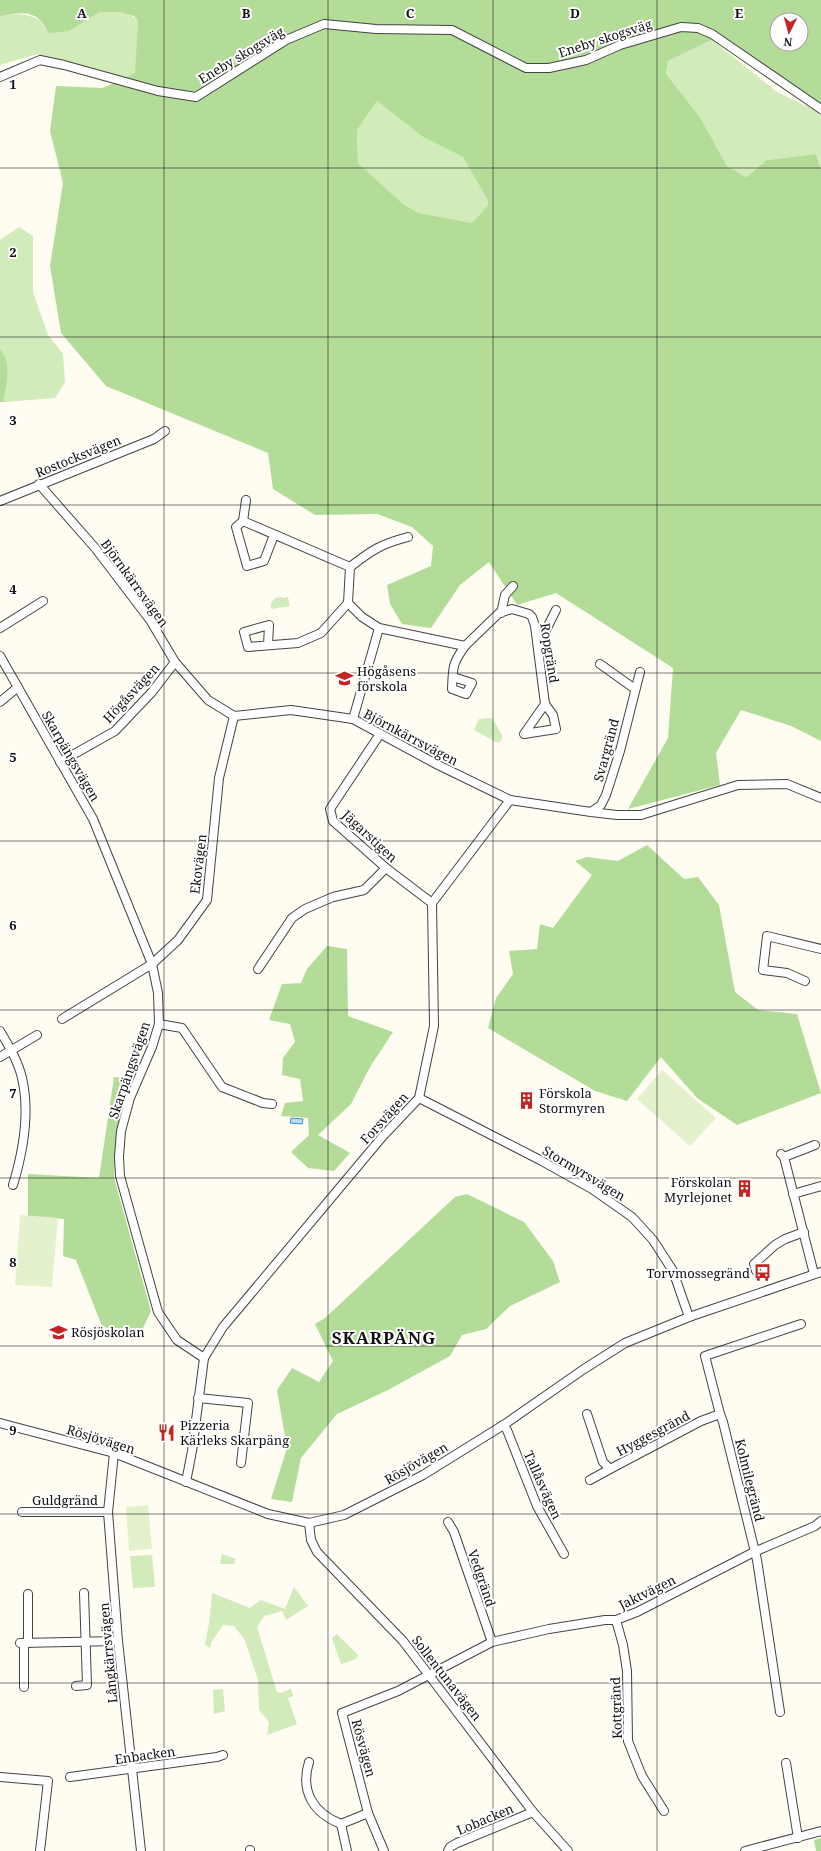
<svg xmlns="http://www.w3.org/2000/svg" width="821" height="1851" font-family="'Noto Serif',serif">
	<rect width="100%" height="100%" fill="#fffdf2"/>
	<g fill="#d1ebba">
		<path d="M100 12C114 12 128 10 138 21L136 73 124 78 37 54 0 65V17C14 12 26 13 40 20L45 29 69 31Z"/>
		<path d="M712 40 777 92 821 113V170L816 154 767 160 746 177 727 166 700 117 666 74 668 61Z"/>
		<path d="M377 101 423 137 463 157 489 200 488 205 472 223 419 213 403 204 358 163 357 130Z"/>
		<path d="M19 227 33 236V292L48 335 63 354 65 382 55 398 4 402C6 384 13 363 0 349V240Z"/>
		<path d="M281 597 283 598 288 597 290 606 271 609V603L275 598Z"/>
		<path d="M492 718 502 735V740L498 743 474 730 479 719Z"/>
		<path d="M222 1554 236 1559 234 1564H220Z"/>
		<path d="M152 1555 155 1587 133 1588 130 1556Z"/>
		<path d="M294 1587 308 1606 286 1620 282 1611 264 1616 257 1627 277 1692 280 1693 291 1689 293 1696 288 1698 297 1724 267 1735 269 1722 259 1710 258 1680 245 1640 234 1626 223 1625 212 1641 210 1648 205 1645 210 1617 212 1593 250 1608 261 1600 285 1609Z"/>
		<path d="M337 1634 358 1655 356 1659 341 1664 332 1638Z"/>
		<path d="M223 1689 225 1711 214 1714 213 1690Z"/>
	</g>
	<g fill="#b4dc99" fill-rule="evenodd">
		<path d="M0 0H821V105L792 87 722 35 668 61 666 74 700 117 727 166 746 177 767 160 816 154 821 170V741L791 726 741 710 716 753 720 785 628 809 668 738 673 668 556 593 517 605 489 562 460 585 431 628 402 624 390 604 387 585 431 566 433 546 412 527 377 514 315 515 273 489 268 453 106 386 61 333 50 266 63 183 50 131 56 86 103 88 135 73 138 21 134 16 120 12H100L69 31 49 33C45 29 44 24 40 20 30 10 11 13 0 17ZM777 20H801V44H777ZM377 101 423 137 463 157 488 200V205L472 223 419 213 403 204 358 163 357 130Z"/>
		<path d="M0 349C13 363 6 384 4 402H0Z"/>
		<path d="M647 845 684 879 698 877 719 905 735 992 758 1010 797 1014 821 1093 737 1125 697 1098 661 1057 627 1101 595 1091 488 1028 496 998 513 974 509 951 537 949 540 924 553 928 592 875 575 861 587 857 618 861Z"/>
		<path d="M327 946 347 949 348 1016 393 1032 370 1067 351 1104 318 1135 350 1153 334 1171 308 1168 291 1152 309 1135 308 1118 281 1116 285 1103 303 1101 300 1079 282 1075 283 1058 295 1042 290 1024 269 1020 282 984 301 983 307 969Z"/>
		<path d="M114 1077 126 1078 129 1089 124 1104 116 1141 114 1178 151 1311 143 1328 132 1338 102 1326 76 1260 63 1256 64 1219 28 1216V1174L99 1178Z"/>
		<path d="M467 1194 524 1222 553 1261 560 1282 510 1306 486 1329 462 1335 450 1356 388 1390 337 1414 301 1458 292 1502 271 1499 287 1448 277 1390 292 1368 319 1382 333 1361 315 1324 325 1318 455 1197Z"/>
		<path d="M821 1838V1851H816L814 1840Z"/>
	</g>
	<g fill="#e3f2cc">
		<path d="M662 1070 716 1118 690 1146 637 1099Z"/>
		<path d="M20 1215 58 1218 52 1287 15 1285Z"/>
		<path d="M148 1505 152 1549 129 1551 126 1507Z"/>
	</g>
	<path fill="#b6dcf7" stroke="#3b8ed0" d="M291 1118 303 1119 302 1124 290 1123Z"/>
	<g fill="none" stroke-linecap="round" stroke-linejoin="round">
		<defs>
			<g id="minor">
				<path d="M0 77 40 60 64 65 158 91 196 97 286 40 324 24 376 29 452 30 526 68H549L586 60 620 45 681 27 698 28 712 34 821 109"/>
				<path d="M39 484 96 549 150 620 175 662 208 700 234 716 291 710 353 719 438 765 510 800 591 812 617 815H641L738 785 787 784 821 798"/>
				<path d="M0 501 154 439 165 431"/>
				<path d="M243 521 246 500"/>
				<path d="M274 535 264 561 247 566 236 527 243 521 350 567"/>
				<path d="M408 537C381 544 372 550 350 567L348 603 362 617 379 628 465 646 499 613 512 609 529 614 532 617 535 626 545 704 524 734 556 729 553 715 545 704"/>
				<path d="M501 613 505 595 513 586"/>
				<path d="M0 628 43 601"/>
				<path d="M539 644 556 610"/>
				<path d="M268 645 269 625 244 632 248 647 298 643 321 633 348 603"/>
				<path d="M0 656 93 819 152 964 158 993 159 1024 152 1047 130 1098 121 1131 119 1157 120 1176 158 1312 177 1340 204 1358"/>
				<path d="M600 664 635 689"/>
				<path d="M453 677 472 683 466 694 452 689C453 667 452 664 465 646"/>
				<path d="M0 702 18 687"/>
				<path d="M353 719 379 628"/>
				<path d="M380 734 330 809 333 821 386 868 432 903"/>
				<path d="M60 762 115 731 152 692 175 662"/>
				<path d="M591 812 601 805 606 795 620 751 640 672"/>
				<path d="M258 969 292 918 305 909 333 897 364 890 386 868"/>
				<path d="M805 981 787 973 763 970 767 936 821 949"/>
				<path d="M62 1019 152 964 178 940 207 900 219 778 234 716"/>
				<path d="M159 1024 182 1028 222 1087 263 1103 272 1104"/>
				<path d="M0 1031C9 1046 18 1061 22 1078 30 1112 23 1152 13 1185"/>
				<path d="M0 1057 37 1035"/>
				<path d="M419 1098 540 1160 592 1189 632 1217 653 1240 673 1271 689 1317"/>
				<path d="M781 1154 784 1157 814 1274"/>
				<path d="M784 1157 815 1145"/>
				<path d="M793 1194 821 1186"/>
				<path d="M756 1271 754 1264 775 1245 785 1239 804 1232"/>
				<path d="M198 1398 248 1403 241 1463"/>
				<path d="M587 1414 603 1462 610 1469 701 1421 720 1414"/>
				<path d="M0 1423 114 1453 268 1514 309 1523 344 1515 423 1475 505 1424 584 1369 625 1343 689 1317 821 1272"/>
				<path d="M503 1425 507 1430 537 1506 564 1554"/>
				<path d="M114 1453 108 1512 118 1641 141 1851"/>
				<path d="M590 1480 610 1469"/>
				<path d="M186 1482 192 1451 204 1358 223 1327 383 1136 419 1098 434 1026 432 903 510 800"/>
				<path d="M22 1512H108"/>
				<path d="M448 1522 454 1532 492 1642"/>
				<path d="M309 1523 311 1540 317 1552 403 1641 533 1812 568 1851"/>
				<path d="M28 1594V1643"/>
				<path d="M616 1620 623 1645 627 1671 628 1741 642 1776 664 1811"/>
				<path d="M20 1643 118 1641"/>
				<path d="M24 1643V1687"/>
				<path d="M76 1686 87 1685 84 1593"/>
				<path d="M780 1712 757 1560 723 1422 720 1414 705 1356 801 1324"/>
				<path d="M309 1762C300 1791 313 1813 341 1824"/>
				<path d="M786 1763 798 1838"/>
				<path d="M0 1777 48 1781 40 1851"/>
				<path d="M70 1777 217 1757 223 1755"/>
				<path d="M250 1850V1851"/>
				<path d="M347 1851 341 1824 368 1813"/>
				<path d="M384 1851 368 1813 342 1713 398 1691 492 1642 549 1629 605 1620H616L637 1612 754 1552 815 1526 821 1521"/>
				<path d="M448 1851 450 1847 457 1843 533 1812"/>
				<path d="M745 1851 821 1831"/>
			</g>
		</defs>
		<use href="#minor" stroke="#434343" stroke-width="10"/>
		<use href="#minor" stroke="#fff" stroke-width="8"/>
	</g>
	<path fill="none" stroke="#101010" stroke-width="1" stroke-opacity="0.55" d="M164 0V1851M328 0V1851M493 0V1851M657 0V1851M0 168H821M0 337H821M0 505H821M0 673H821M0 841H821M0 1010H821M0 1178H821M0 1346H821M0 1514H821M0 1683H821"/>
	<defs>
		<symbol id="school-bare" viewBox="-9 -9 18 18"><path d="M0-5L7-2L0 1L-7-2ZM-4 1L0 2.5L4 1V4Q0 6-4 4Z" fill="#c42424" stroke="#fff" stroke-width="2.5" paint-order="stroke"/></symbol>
		<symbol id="building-bare" viewBox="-9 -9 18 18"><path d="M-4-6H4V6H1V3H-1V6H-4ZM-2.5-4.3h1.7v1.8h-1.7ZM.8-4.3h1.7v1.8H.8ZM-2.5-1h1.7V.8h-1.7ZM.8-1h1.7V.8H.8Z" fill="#c42424" stroke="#fff" stroke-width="2.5" paint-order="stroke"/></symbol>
		<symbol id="bus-bare" viewBox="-9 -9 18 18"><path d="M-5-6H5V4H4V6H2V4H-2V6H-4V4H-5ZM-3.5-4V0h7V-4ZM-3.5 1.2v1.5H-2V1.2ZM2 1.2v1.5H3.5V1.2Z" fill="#c42424" stroke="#fff" stroke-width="2.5" paint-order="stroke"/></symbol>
		<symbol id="restaurant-bare" viewBox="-9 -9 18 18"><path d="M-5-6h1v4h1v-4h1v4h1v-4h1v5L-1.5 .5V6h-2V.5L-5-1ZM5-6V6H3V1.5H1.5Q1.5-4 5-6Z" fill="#c42424" stroke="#fff" stroke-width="2.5" paint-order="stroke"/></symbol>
	</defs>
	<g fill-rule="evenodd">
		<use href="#school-bare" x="332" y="666" width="25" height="25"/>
		<use href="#building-bare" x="514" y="1088" width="25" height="25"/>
		<use href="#building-bare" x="732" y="1176" width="25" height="25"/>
		<use href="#bus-bare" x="750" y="1260" width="25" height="25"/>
		<use href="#school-bare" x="46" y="1320" width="25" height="25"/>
		<use href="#restaurant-bare" x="154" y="1420" width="25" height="25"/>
	</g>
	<g text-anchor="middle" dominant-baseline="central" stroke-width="4" stroke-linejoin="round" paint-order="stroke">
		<g font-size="13" fill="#101010" stroke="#fff">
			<text transform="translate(605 38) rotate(-18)">Eneby skogsväg</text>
			<text transform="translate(241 55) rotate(-31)">Eneby skogsväg</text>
			<text transform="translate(78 456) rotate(-22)">Rostocksvägen</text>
			<text transform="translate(135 583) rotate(54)">Björnkärrsvägen</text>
			<text transform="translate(550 653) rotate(81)">Ropgränd</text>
			<text transform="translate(131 693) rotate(-47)">Högåsvägen</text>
			<text transform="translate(411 737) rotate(28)">Björnkärrsvägen</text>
			<text transform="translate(606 750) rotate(-75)">Svargränd</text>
			<text transform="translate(71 756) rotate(60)">Skarpängsvägen</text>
			<text transform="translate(370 836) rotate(43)">Jägarstigen</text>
			<text transform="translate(198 864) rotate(-83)">Ekovägen</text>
			<text transform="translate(129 1070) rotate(-71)">Skarpängsvägen</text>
			<text transform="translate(384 1118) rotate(-48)">Forsvägen</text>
			<text transform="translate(584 1173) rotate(31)">Stormyrsvägen</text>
			<text transform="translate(653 1433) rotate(-28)">Hyggesgränd</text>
			<text transform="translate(101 1439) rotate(17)">Rösjövägen</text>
			<text transform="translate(416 1463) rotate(-30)">Rösjövägen</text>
			<text transform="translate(750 1480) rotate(76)">Kolmilegränd</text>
			<text transform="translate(543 1485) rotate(66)">Tallåsvägen</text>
			<text x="65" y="1500">Guldgränd</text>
			<text transform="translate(482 1578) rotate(71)">Vedgränd</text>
			<text transform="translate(647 1592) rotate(-26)">Jaktvägen</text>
			<text transform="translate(108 1653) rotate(-95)">Långkärrsvägen</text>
			<text transform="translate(447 1678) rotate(52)">Sollentunavägen</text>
			<text transform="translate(616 1708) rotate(-92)">Kottgränd</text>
			<text transform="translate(364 1748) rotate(75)">Rösvägen</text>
			<text transform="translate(145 1755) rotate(-8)">Enbacken</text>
			<text transform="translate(485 1819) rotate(-23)">Lobacken</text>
		</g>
		<g font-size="13" fill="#101010" stroke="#fff" text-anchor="start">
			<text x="357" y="671">Högåsens<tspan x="357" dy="15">förskola</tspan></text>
			<text x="539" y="1093">Förskola<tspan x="539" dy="15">Stormyren</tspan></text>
			<text x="732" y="1182" text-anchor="end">Förskolan<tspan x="732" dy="15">Myrlejonet</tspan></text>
			<text x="750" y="1273" text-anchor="end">Torvmossegränd</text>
			<text x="71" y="1332">Rösjöskolan</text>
			<text x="180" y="1425">Pizzeria<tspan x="180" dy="15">Kärleks Skarpäng</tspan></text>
		</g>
		<g font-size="17" font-weight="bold" letter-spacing="1" fill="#101010" stroke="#fff">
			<text x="384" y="1337">SKARPÄNG</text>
		</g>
	</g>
	<g font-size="13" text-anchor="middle" font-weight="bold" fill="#101010" stroke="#fff" stroke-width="4" stroke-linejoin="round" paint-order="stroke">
		<text x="82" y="18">A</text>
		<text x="246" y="18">B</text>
		<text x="410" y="18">C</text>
		<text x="575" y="18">D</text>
		<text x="739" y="18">E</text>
		<text x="13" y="89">1</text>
		<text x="13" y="257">2</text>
		<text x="13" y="425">3</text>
		<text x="13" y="594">4</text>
		<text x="13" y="762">5</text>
		<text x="13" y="930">6</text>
		<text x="13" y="1098">7</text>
		<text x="13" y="1267">8</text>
		<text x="13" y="1435">9</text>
	</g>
	<g transform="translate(789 32) rotate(186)"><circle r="19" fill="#ffffff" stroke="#9f9f9f"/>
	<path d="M0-3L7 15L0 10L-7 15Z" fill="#c42424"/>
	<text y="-6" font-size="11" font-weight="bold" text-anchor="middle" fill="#101010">N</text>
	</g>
</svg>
